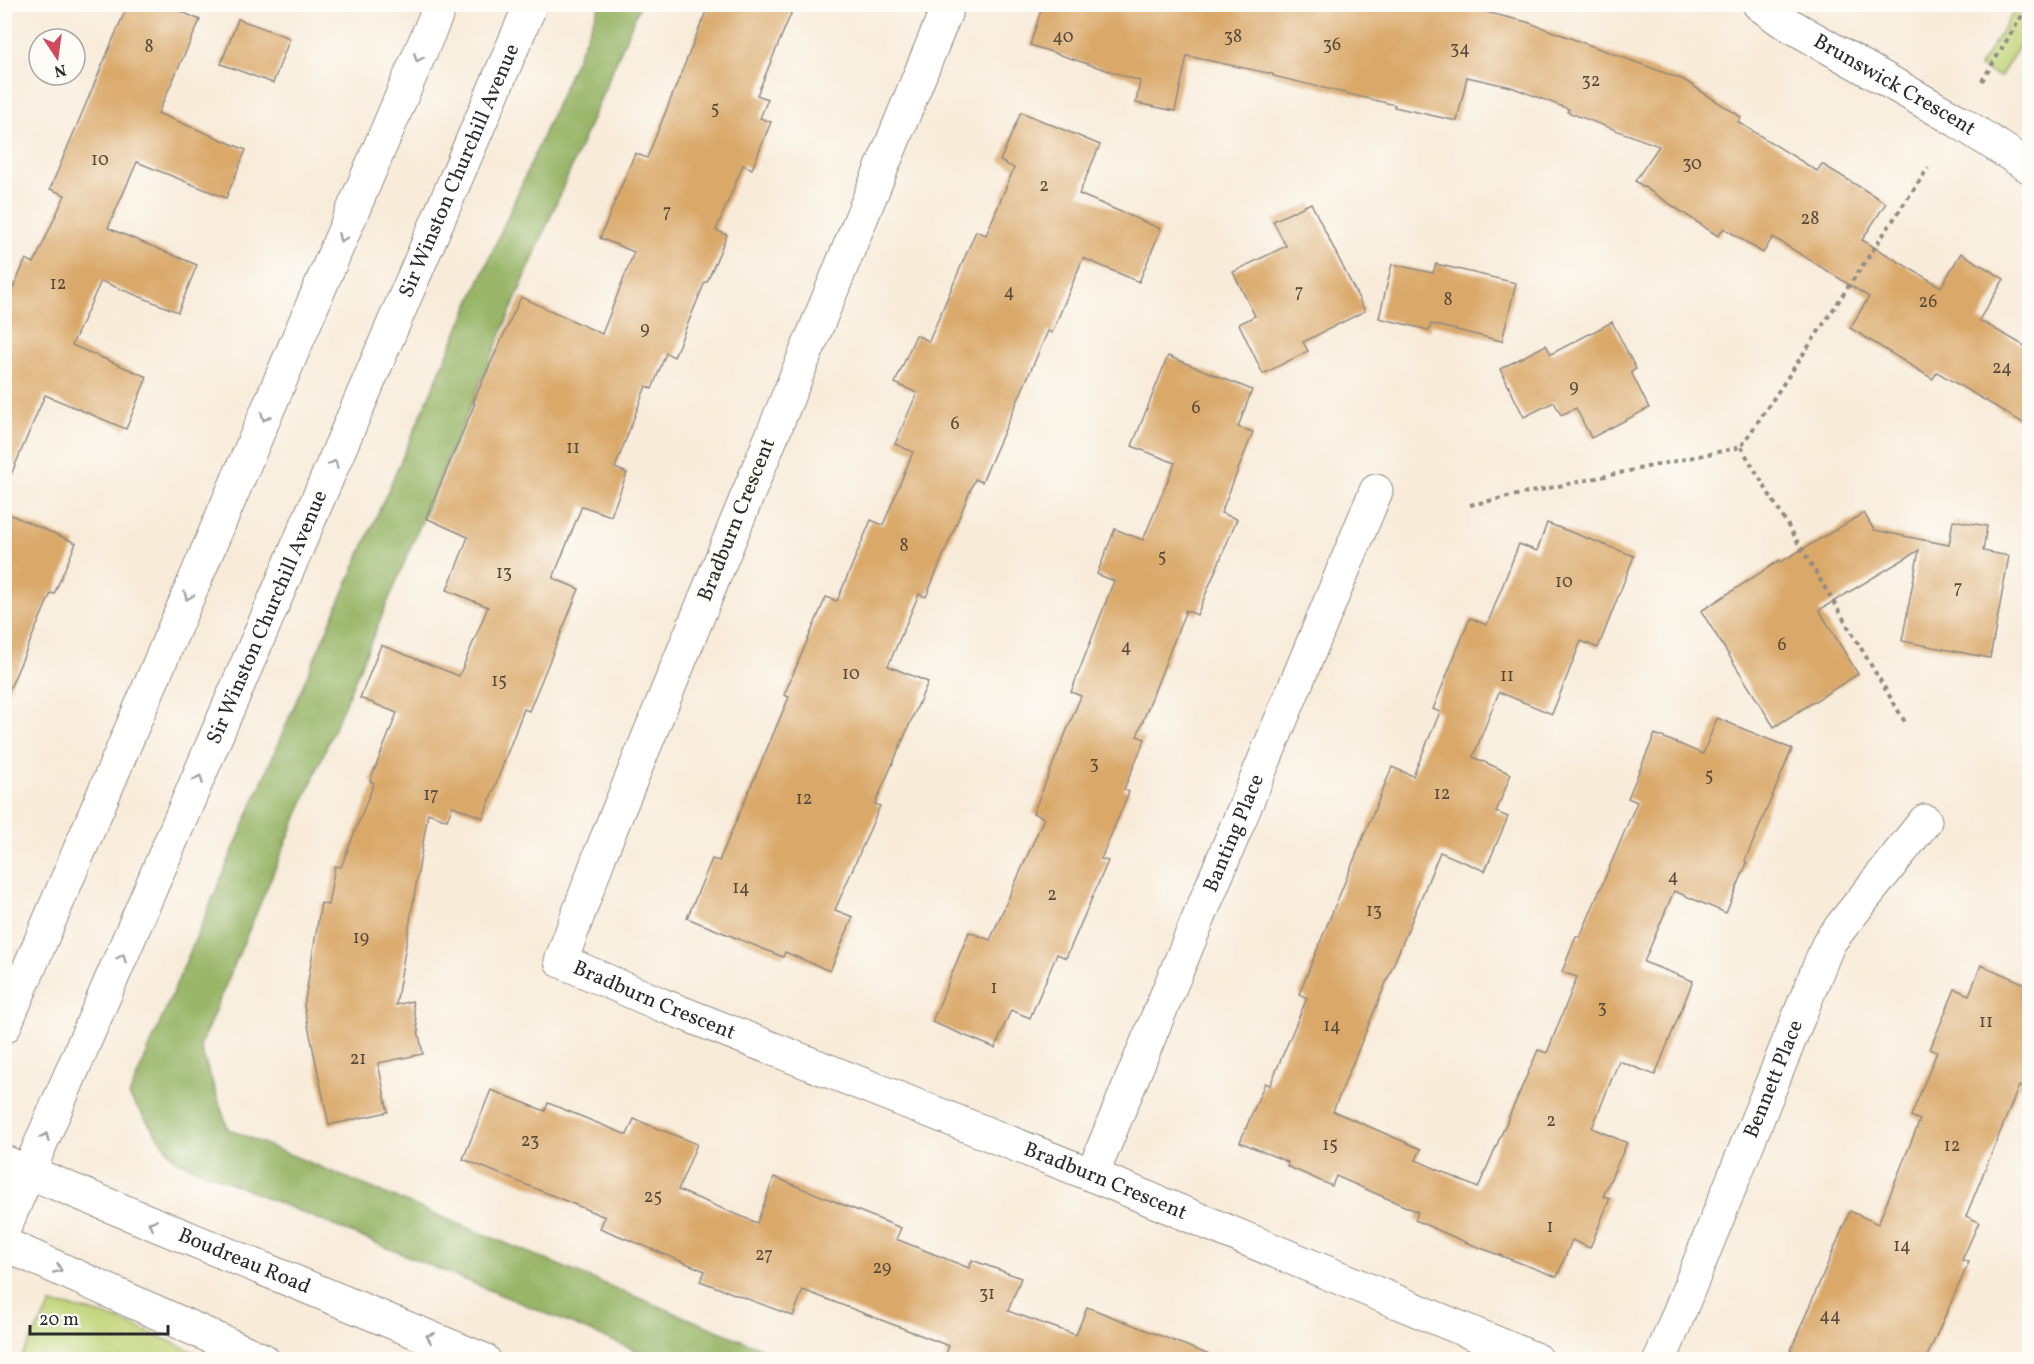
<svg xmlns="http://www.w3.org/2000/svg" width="2034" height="1364" font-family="Vollkorn,serif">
	<rect width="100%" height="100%" fill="#fdfcf7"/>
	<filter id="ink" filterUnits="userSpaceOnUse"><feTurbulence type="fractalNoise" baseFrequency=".0167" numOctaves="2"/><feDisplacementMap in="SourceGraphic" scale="12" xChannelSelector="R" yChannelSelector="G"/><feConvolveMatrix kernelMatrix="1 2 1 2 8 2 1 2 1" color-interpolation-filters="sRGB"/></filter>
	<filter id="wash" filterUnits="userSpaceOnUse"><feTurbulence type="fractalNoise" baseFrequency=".008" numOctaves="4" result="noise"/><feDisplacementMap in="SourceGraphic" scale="24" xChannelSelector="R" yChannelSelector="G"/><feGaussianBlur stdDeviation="1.35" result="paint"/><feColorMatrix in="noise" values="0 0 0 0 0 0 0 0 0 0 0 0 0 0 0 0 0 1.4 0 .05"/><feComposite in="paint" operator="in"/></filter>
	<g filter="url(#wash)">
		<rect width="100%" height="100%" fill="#f8ebd9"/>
		<g fill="#c0d376" stroke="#767f50" stroke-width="1.5">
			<path d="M2018 5H2029V30L2000 77 1979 67Z"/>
			<path d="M51 1304C108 1310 158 1337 210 1359H20Z"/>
		</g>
		<path fill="#98b567" stroke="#627049" stroke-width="1.5" d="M600 5H640L200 1046 228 1129 787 1359H656L175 1160 129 1096 303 685Z"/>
		<g id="blocks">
			<g fill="#daa96b">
				<path d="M128 4H164L200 20 158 113 246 150 226 198 137 162 108 228 197 265 178 312 101 281 72 345 147 377 126 429 45 395 4 491V308L26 259 34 263 65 195 50 189Z"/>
				<path d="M709 4H795L757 95 768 99 760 118 771 122 752 169 743 165 716 230 727 235 707 282H705L674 357 666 353 652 389 646 386 615 468 627 473 611 516 582 506 553 578 579 589 529 711 524 709 483 818 453 806 447 820 428 813 396 1005 412 1001 423 1054 378 1063 388 1112 329 1125 304 1006 321 903 328 905 335 866 341 867 374 783 370 781 397 713 360 698 381 645 459 676 488 607 447 590 468 537 426 518 475 403 473 402 521 297 602 334 634 252 600 238 635 153 647 158Z"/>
				<path d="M1043 4H1452L1527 22 1684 80 1741 117 1738 122 1817 171 1822 164 1886 203 1862 240 1941 287 1961 253 2004 279 1979 320 2030 349V427L1937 372 1933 379 1850 328 1869 297 1773 237 1763 253 1724 228 1718 236 1635 181 1659 146 1567 112 1569 109 1511 87 1467 77 1457 121 1394 107 1395 105 1273 76V74L1187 56 1175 111 1136 103 1140 81 1030 45Z"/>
				<path d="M238 19 290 38 273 83 221 64Z"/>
				<path d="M1021 112 1100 145 1079 194 1161 229 1139 282 1083 258 1052 333 1048 331 982 482 975 479 926 597 919 594 888 666 928 682 875 804 880 806 835 910 853 917 830 971 785 952 783 957 687 918 712 859 719 861 789 697 784 695 826 597 837 601 871 520 883 525 913 452 895 444 917 393 895 383 916 335 929 341 976 231 986 235 1014 168 1000 161Z"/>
				<path d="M1311 203 1365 311 1303 342 1308 351 1263 374 1239 324 1255 316 1233 272 1286 246 1273 221Z"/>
				<path d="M1392 264 1433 273 1436 264 1516 283 1502 341 1431 324 1429 330 1379 318Z"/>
				<path d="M1612 322 1636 369 1631 372 1649 408 1591 438 1576 408 1561 415 1554 402 1524 417 1500 369 1546 345 1551 354Z"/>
				<path d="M1168 356 1252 390 1238 427 1253 432 1221 513 1237 519 1197 615 1186 610 1137 736 1145 739 1124 789 1129 792 1101 859 1108 861 1066 958 1057 954 1030 1018 1011 1010 995 1048 932 1022 969 932 990 940 1044 818 1033 813 1081 696 1071 692 1114 581 1097 574 1115 529 1143 540 1175 463 1132 446Z"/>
				<path d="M4 512 76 543 54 594 51 593 4 702Z"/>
				<path d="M1864 513 1874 530 1949 545 1953 520 1987 526 1983 551 2009 556 1990 658 1902 641 1919 550 1819 610 1858 674 1774 727 1701 611 1780 560 1781 562Z"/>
				<path d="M1547 523 1634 556 1598 648 1581 641 1552 714 1499 692 1473 757 1511 774 1496 812 1508 817 1485 871 1440 852 1333 1111 1421 1149 1416 1160 1478 1188 1538 1050 1547 1053 1577 977 1562 972 1576 936 1580 937 1637 802 1628 798 1655 734 1703 754 1717 718 1792 749 1745 861 1747 863 1726 913 1674 891 1644 962 1693 981 1655 1075 1619 1061 1592 1128 1627 1143 1603 1196 1610 1198 1590 1248 1572 1240 1557 1277 1465 1242 1415 1220 1418 1212 1336 1176 1332 1186 1287 1166 1288 1162 1240 1142 1265 1083 1270 1085 1307 998 1299 994 1392 767 1413 776 1440 712 1433 709 1470 618 1487 625 1519 544 1537 551Z"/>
				<path d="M1981 965 2030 986V1091L2019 1086 1966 1216 1979 1222 1962 1260 1969 1262 1926 1359H1787L1850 1211 1878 1224 1920 1120 1911 1116 1937 1052 1930 1049 1955 989 1969 995Z"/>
				<path d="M491 1090 545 1111 548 1103 627 1135 634 1119 697 1144 678 1190 757 1223 774 1177 901 1228 896 1239 969 1268 972 1260 1021 1278 1008 1311 1076 1335 1087 1307 1215 1357V1359H944L949 1346 803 1290 793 1316 700 1281 705 1271 600 1228 605 1217 463 1159Z"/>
			</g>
		</g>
	</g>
	<g filter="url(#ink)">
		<use href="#blocks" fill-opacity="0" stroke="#928b82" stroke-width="1.5"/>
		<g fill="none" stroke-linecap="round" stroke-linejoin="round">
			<defs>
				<g id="minor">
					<path id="s1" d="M949 4 600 855 561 961 662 1005 1092 1175 1537 1360"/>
					<path id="s2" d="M1759 4 1781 20 1958 121 2030 167"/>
					<path id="s3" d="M1092 1175 1376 491"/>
					<path id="s4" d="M1660 1360 1829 942 1925 821"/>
				</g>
				<g id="secondary">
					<path d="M4 1027 441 4"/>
					<path id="s5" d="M4 1162 484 1360"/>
					<path id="s6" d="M4 1229 531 4"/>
					<path d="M4 1244 263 1360"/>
				</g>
			</defs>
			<use href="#minor" stroke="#928b82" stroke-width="35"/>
			<use href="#secondary" stroke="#928b82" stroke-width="35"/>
			<g stroke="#928b82" stroke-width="4" stroke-dasharray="4.5 4.5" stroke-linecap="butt">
				<path d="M1982 81 2029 4"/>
				<path d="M1741 447 1905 722"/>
				<path d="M1470 505 1741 447 1928 168"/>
			</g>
			<use href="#minor" stroke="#fff" stroke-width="33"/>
			<use href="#secondary" stroke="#fff" stroke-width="33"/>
		</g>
		<defs><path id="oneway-chevron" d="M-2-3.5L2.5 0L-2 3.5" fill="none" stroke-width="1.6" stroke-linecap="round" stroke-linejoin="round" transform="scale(1.5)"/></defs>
		<g stroke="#a0a0a0">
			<use href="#oneway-chevron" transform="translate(418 58) rotate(113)"/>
			<use href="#oneway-chevron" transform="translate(342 238) rotate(113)"/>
			<use href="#oneway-chevron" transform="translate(265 417) rotate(113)"/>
			<use href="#oneway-chevron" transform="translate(334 464) rotate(-67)"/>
			<use href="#oneway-chevron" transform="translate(188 596) rotate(113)"/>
			<use href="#oneway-chevron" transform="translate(199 779) rotate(-67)"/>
			<use href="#oneway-chevron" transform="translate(122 958) rotate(-67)"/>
			<use href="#oneway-chevron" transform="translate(45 1137) rotate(-66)"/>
			<use href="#oneway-chevron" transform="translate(152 1224) rotate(-158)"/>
			<use href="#oneway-chevron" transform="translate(58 1269) rotate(24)"/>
			<use href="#oneway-chevron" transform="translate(430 1337) rotate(-158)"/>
		</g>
	</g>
	<g text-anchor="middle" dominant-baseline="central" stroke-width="4.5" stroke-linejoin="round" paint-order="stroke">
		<g font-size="18" fill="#574a3b">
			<text x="1063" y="37">40</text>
			<text x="1233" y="37">38</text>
			<text x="1332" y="45">36</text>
			<text x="149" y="47">8</text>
			<text x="1460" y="49">34</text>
			<text x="1591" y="81">32</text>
			<text x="715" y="109">5</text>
			<text x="100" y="160">10</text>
			<text x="1692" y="164">30</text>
			<text x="1044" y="186">2</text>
			<text x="667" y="212">7</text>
			<text x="1810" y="219">28</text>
			<text x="58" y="284">12</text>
			<text x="1009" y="292">4</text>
			<text x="1299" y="292">7</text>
			<text x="1448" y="300">8</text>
			<text x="1928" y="302">26</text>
			<text x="645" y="329">9</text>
			<text x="2002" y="368">24</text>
			<text x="1574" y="387">9</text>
			<text x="1196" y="408">6</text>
			<text x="955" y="424">6</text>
			<text x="573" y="448">11</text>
			<text x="904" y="546">8</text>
			<text x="1162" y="557">5</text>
			<text x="504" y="573">13</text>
			<text x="1564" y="582">10</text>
			<text x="1958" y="588">7</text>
			<text x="1782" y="645">6</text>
			<text x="1126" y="647">4</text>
			<text x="851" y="674">10</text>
			<text x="1507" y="676">11</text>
			<text x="499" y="681">15</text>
			<text x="1094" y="764">3</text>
			<text x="1709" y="776">5</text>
			<text x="1442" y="794">12</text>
			<text x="431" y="795">17</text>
			<text x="804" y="799">12</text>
			<text x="1673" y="877">4</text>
			<text x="741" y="888">14</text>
			<text x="1052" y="895">2</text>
			<text x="1374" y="911">13</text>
			<text x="361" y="938">19</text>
			<text x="994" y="988">1</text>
			<text x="1602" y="1008">3</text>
			<text x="1986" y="1022">11</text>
			<text x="1332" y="1026">14</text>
			<text x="358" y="1059">21</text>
			<text x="1551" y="1121">2</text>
			<text x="530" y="1141">23</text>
			<text x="1330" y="1145">15</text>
			<text x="1952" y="1146">12</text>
			<text x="653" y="1197">25</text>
			<text x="1550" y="1227">1</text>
			<text x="1902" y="1246">14</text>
			<text x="764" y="1255">27</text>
			<text x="882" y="1268">29</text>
			<text x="987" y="1294">31</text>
			<text x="1830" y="1316">44</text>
		</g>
		<g font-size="21" fill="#2b2b2b" stroke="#fdfcf7">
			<text stroke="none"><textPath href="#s2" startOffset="158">Brunswick Crescent</textPath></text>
			<text stroke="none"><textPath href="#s6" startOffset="1152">Sir Winston Churchill Avenue</textPath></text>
			<text transform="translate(737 520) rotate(-68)">Bradburn Crescent</text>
			<text stroke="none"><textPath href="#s6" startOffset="666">Sir Winston Churchill Avenue</textPath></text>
			<text stroke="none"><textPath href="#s3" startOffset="370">Banting Place</textPath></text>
			<text stroke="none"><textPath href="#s1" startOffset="1134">Bradburn Crescent</textPath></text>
			<text stroke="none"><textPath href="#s4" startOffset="303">Bennett Place</textPath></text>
			<text stroke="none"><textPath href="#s1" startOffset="1620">Bradburn Crescent</textPath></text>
			<text stroke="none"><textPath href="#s5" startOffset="260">Boudreau Road</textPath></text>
		</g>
	</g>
	<rect width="2034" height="1364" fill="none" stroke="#fdfcf7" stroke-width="24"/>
	<g transform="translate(57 57) rotate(167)"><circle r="28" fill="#fdfcf7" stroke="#a9a8a5" stroke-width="1.5"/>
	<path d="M0-4.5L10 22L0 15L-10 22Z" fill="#d1495b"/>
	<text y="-9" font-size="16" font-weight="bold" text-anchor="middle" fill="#2b2b2b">N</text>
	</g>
	<path d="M30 1325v9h138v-9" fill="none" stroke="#2b2b2b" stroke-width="3"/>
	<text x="39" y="1325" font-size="18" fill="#2b2b2b" stroke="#fdfcf7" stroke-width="4.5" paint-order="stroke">20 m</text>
</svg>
